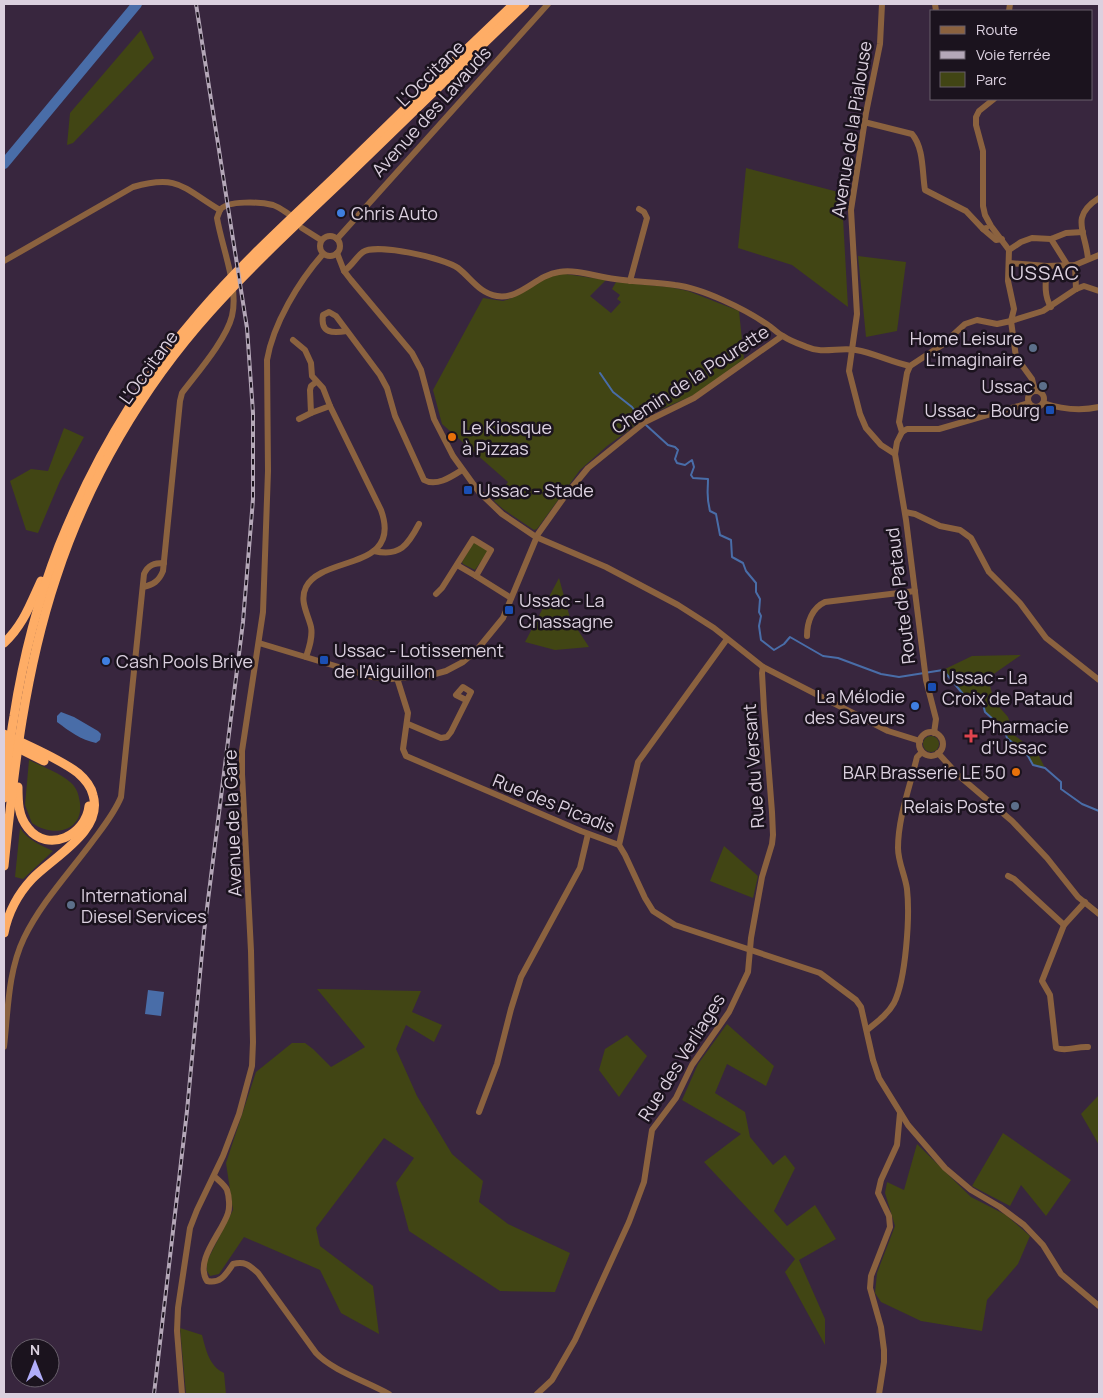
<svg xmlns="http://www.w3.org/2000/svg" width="1103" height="1398" font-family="Manrope,sans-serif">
	<rect width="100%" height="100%" fill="#38263e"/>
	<g fill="#414514">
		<path d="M141 30 154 58 73 143 67 145 70 113Z"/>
		<path d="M746 168 846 194 843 218 848 307 792 265 738 248Z"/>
		<path d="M858 256 906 262 897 331 866 337Z"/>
		<path d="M559 273 606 280 590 296 611 313 621 302 617 299 620 295 612 289 616 282 669 287 688 291 739 311 744 359 696 394 651 414 607 446 580 470 537 529 534 530 503 509 494 501 508 482 442 424 433 390 483 298 503 301 512 298 545 278Z"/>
		<path d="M64 428 84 437 60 481 38 533 26 530 10 481 31 469 48 471Z"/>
		<path d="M473 543H476L487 550V553L475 570 463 564 462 562Z"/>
		<path d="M559 578 570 618 589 647 555 650 525 642Z"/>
		<path d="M1021 655 988 678 994 701 1008 717 1014 735 1037 752 1045 768 1033 765 1028 756 1007 738 1004 729 985 712 983 704 968 700 943 670 972 656Z"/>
		<circle cx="931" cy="744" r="8"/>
		<path d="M29 760C41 766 60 773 70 782 75 786 78 792 79 798 87 830 55 839 32 823L25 805Z"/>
		<path d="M20 828C28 840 40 845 53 851L23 879 15 877Z"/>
		<path d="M724 846 758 876 753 898 710 881Z"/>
		<path d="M317 989 421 991 412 1012 442 1025 434 1042 406 1025 396 1049 417 1096 452 1154 483 1181 479 1202 508 1224 570 1253 555 1292 500 1291 409 1231 396 1183 414 1158 384 1138 316 1228 320 1246 373 1286 379 1334 341 1313 320 1270 244 1237 219 1274 210 1276 207 1271V1261L233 1210 226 1163 256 1072 292 1043H305L313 1049 331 1067 365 1047Z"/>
		<path d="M727 1024 774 1066 766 1086 727 1064 715 1093 745 1112 750 1137 773 1165 785 1155 795 1168 774 1211 787 1226 815 1205 836 1239 799 1260 825 1319V1345L785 1272 795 1259 704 1162 741 1134 682 1100 698 1064Z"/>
		<path d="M627 1035 647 1056 619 1097 599 1070 605 1049Z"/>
		<path d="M1098 1096H1099V1145L1081 1114Z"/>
		<path d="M1003 1133 1071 1180 1046 1216 1021 1185 1010 1206 972 1186Z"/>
		<path d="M917 1144 971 1197 1006 1215 1030 1236 1018 1264 987 1300 982 1331 921 1321 881 1302 875 1293 877 1273 895 1226 885 1193 887 1182 904 1190Z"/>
		<path d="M180 1328 202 1335C206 1350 209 1366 224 1373L226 1394H186Z"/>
	</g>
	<g fill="#496da8">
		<path d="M61 712 74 717 98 731 101 734 100 740 96 743C81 740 69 731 57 722V716Z"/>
		<path d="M148 990 164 992 161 1016 145 1014Z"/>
	</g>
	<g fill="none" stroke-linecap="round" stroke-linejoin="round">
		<g stroke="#496da8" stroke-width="2">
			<path d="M600 373 613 392 632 407 643 421"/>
			<path d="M646 425 668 445 675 447 678 450 675 459 677 463 685 465 692 460 694 467 691 475 693 478 708 479C708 493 706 496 710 511L716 514 720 535 731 540 732 557 743 563 746 571 756 583V592L760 599 759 612 761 616 759 626 761 640 774 650 784 644 790 637 823 656 838 658 881 674 899 677 943 670 968 700 983 704 985 712 1004 729 1007 738 1028 756 1033 765 1045 768 1061 782V789L1082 804 1099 811"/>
		</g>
		<path stroke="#496da8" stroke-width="10" d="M4 164 137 4"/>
		<g stroke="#8b623f" stroke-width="6">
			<path d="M882 4 880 44 866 113 851 210 857 314 849 371 860 414 866 428 881 445 895 454"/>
			<path d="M935 4 936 11"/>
			<path d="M1009 11 1010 4"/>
			<path d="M994 99 979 111 976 117V125L983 151V206L985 215 991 226 1009 250 1008 281 1014 309 1011 321 1043 311 1076 289 1084 286 1099 291"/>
			<path d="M864 122 912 134C924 148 922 172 925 190L966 211 983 229"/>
			<path d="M220 210C227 200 261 202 273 205 279 207 284 211 290 215"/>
			<path d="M302 228 321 240"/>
			<path d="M986 228 983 229 996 240 1002 239"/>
			<circle cx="330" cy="246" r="10"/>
			<path d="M337 239 548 4"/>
			<path d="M1051 239 1068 266"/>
			<path d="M1009 250 1021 242 1032 238 1051 239 1066 233 1083 232"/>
			<path d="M337 253 344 271 351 280 412 353 421 370 434 419 453 456 479 492 502 514 536 537 606 567 678 605 714 628 763 667 888 731 920 741"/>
			<path d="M1088 259C1086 232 1069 217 1099 198"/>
			<path d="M4 261 133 187C179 174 183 188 220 210"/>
			<path d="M1009 263 1047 266 1075 265 1099 255"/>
			<path d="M1075 265 1076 289"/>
			<path d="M1047 266C1046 279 1043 295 1051 307"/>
			<path d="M344 271C352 266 356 257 363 252 376 243 445 258 458 268 471 278 479 293 497 296 520 300 536 275 559 272 577 269 597 277 615 279 635 282 655 282 675 285 702 288 745 309 768 325 773 328 777 333 783 336 790 341 799 344 807 347 822 354 840 347 856 350 874 353 891 362 910 366L942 345 965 324 977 320 997 324 1011 321 1016 357 1032 379 1035 391"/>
			<path d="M630 281 647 218 644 212 639 209"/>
			<path d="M347 331C333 333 320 334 323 315L329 312 336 316 380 375 387 388 395 416 424 480C436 487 451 477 462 470"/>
			<path d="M293 340 305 350 311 363 312 376 323 388 330 406 311 413 310 390 311 386 316 382"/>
			<circle cx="1036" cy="399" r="8"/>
			<path d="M1043 403C1061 409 1081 411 1099 407"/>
			<path d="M299 419 311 413"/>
			<path d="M902 432 899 422 907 373 910 366"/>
			<path d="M905 512 915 514 940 526 960 530 971 538 989 572 1020 603 1046 638 1099 680"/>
			<path d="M374 551C400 557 408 545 419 524"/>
			<path d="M457 565 476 576"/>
			<path d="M143 587C153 585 159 581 163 571L180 401 182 393C197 373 226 340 232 316 239 287 222 248 217 218L220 210"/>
			<path d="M436 594 442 588 473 539 491 550 476 576 511 598"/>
			<path d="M807 636C807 622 812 608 825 602L915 591"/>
			<path d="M259 643 372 677 391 679 435 674 446 671 463 662 476 651 503 618 538 534 565 496 588 468 645 422 694 398 782 336"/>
			<path d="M306 657C309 648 313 637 311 627 308 614 299 601 306 587 322 555 403 571 381 510L330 406"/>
			<path d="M397 678 408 713 403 749 406 756 581 831 619 845 625 855 645 898 653 911 675 925 820 973 856 1000 861 1007 873 1060 879 1078 908 1125 945 1168 971 1190 1000 1207 1024 1225 1043 1245 1061 1274 1099 1306"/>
			<path d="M408 724 441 738 447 737 451 732 471 692 463 687 456 695 466 700"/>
			<circle cx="931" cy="744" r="12"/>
			<path d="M934 733 936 719 926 680 906 520 895 454 897 442 902 432 907 429H939L1029 403"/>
			<path d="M938 753 958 775 1012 821 1047 858 1078 897 1099 914"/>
			<path d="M619 845 638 762 727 639"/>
			<path d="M1008 876 1014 879 1064 925"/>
			<path d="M1085 902 1064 925 1042 981 1050 995 1056 1048C1067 1052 1077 1046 1088 1047"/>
			<path d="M867 1030C877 1022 888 1014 894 1003 906 979 910 916 907 889 905 875 898 862 898 848 898 819 909 789 916 761L917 757 922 752"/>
			<path d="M4 1047C8 1011 8 971 24 938 41 903 69 873 92 842 103 827 114 814 121 797L144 574C148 565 154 563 164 563"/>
			<path d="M479 1112 497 1064 511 1009 521 977 580 868 588 834"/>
			<path d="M214 1176C218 1180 225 1185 227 1190 229 1196 230 1207 228 1213 222 1233 194 1260 207 1281 221 1284 226 1274 233 1264 245 1261 249 1265 258 1273L316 1353C333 1371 366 1381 389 1394"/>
			<path d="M182 1394 177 1331 178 1308 190 1228 197 1210 223 1156 239 1114 252 1066 253 1042 251 951 242 774V751L263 612 268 471 267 360C273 324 299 281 323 254"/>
			<path d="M537 1394 552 1380 575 1340 629 1222 644 1182 652 1130 676 1098 692 1065 729 1012 748 972 751 938 762 877 772 844 773 835 772 812 764 709 762 673 763 667"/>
			<path d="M879 1394 884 1362V1350L881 1327 870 1288 871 1276 890 1227 889 1216 878 1193 881 1180 897 1145 900 1113"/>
		</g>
		<g stroke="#fead66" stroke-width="9">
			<path d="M4 643C23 625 30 605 41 581"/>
			<path d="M4 734C26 745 59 758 78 773 85 779 91 786 93 795 104 831 53 857 32 879 18 894 8 913 4 933"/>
			<path d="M4 741 44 761"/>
			<path d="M18 787C18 801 18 816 28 828 48 854 86 835 89 806"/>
			<path d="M4 798C7 771 9 743 14 716 23 658 38 600 59 546 93 461 140 381 200 312 242 263 291 219 338 174 396 117 455 60 514 4"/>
			<path d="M4 866C14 768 25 671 56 578 88 480 142 388 210 312 253 264 301 220 348 175 407 118 465 61 525 4"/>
		</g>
		<defs>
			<path id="rail" d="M154 1394 187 1111 204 932 243 622 253 499V413L247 328 196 4"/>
		</defs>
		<use href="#rail" stroke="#b4a7b8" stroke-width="4"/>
		<use href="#rail" stroke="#1b131e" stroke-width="2" stroke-dasharray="5.5" stroke-linecap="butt"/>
	</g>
	<g fill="#3f7fe0" stroke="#1b131e" stroke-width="2">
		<circle cx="341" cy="213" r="5"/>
		<circle cx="106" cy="661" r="5"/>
		<circle cx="915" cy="706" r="5"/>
	</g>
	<g fill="#5c6f8a" stroke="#1b131e" stroke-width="2">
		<circle cx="1033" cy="348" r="5"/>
		<circle cx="1043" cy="386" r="5"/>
		<circle cx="1015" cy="806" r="5"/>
		<circle cx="71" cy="905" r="5"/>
	</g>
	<g fill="#1a4fb4" stroke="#1b131e" stroke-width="2">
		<rect x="1045" y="405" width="10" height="10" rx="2.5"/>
		<rect x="463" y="485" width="10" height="10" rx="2.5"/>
		<rect x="504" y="605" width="10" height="10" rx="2.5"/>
		<rect x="319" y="655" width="10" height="10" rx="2.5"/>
		<rect x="927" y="682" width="10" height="10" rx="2.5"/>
	</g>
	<g fill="#e8710a" stroke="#1b131e" stroke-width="2">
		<circle cx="452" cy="437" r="5"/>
		<circle cx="1016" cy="772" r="5"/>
	</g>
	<path fill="#e0444e" stroke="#1b131e" stroke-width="2" d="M968.5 728.5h5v5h5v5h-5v5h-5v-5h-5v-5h5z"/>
	<g text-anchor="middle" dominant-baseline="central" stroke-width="5" stroke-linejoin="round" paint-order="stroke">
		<g font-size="18" fill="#dbd0df" stroke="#1b131e">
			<text transform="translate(430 73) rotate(-44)">L'Occitane</text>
			<text transform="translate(431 111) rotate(-48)">Avenue des Lavauds</text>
			<text transform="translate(851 129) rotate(-81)">Avenue de la Pialouse</text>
			<text transform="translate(148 367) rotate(-54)">L'Occitane</text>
			<text transform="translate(690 379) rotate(-33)">Chemin de la Pourette</text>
			<text transform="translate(900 596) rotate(-97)">Route de Pataud</text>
			<text transform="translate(753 766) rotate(-94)">Rue du Versant</text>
			<text transform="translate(554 803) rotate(22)">Rue des Picadis</text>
			<text transform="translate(232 823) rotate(-92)">Avenue de la Gare</text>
			<text transform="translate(681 1057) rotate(-58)">Rue des Verliages</text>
		</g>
		<g font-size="18" fill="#dbd0df" stroke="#1b131e" text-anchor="start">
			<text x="351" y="213">Chris Auto</text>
			<text x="1023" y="338" text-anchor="end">Home Leisure<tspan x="1023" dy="21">L'imaginaire</tspan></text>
			<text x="1033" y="386" text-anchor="end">Ussac</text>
			<text x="1040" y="410" text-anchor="end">Ussac - Bourg</text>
			<text x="462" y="427">Le Kiosque<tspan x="462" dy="21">à Pizzas</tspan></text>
			<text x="478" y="490">Ussac - Stade</text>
			<text x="519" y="600">Ussac - La<tspan x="519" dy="21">Chassagne</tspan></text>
			<text x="334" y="650">Ussac - Lotissement<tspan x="334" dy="21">de l'Aiguillon</tspan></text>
			<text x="116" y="661">Cash Pools Brive</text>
			<text x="942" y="677">Ussac - La<tspan x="942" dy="21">Croix de Pataud</tspan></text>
			<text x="905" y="696" text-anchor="end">La Mélodie<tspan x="905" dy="21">des Saveurs</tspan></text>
			<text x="981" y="726">Pharmacie<tspan x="981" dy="21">d'Ussac</tspan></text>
			<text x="1006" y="772" text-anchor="end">BAR Brasserie LE 50</text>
			<text x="1005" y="806" text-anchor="end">Relais Poste</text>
			<text x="81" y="895">International<tspan x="81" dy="21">Diesel Services</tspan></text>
		</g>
		<g font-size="20" letter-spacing="1" fill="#dbd0df" stroke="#1b131e">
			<text x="1045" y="272">USSAC</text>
		</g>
	</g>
	<rect width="1103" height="1398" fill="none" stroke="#dbd0df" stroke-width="10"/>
	<rect x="930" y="10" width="162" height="90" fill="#1b131e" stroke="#685f6b"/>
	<rect x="940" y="26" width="25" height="8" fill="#8b623f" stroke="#685f6b"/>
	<text x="976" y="35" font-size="15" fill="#dbd0df">Route</text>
	<rect x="940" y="51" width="25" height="8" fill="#b4a7b8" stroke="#685f6b"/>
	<text x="976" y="60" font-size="15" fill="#dbd0df">Voie ferrée</text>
	<rect x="940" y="72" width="25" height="15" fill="#414514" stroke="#685f6b"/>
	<text x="976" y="85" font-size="15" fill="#dbd0df">Parc</text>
	<g transform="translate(35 1363)"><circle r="24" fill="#1b131e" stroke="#685f6b"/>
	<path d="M0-4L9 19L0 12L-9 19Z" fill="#b1adfa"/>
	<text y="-8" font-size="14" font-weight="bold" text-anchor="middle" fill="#dbd0df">N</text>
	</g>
</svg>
